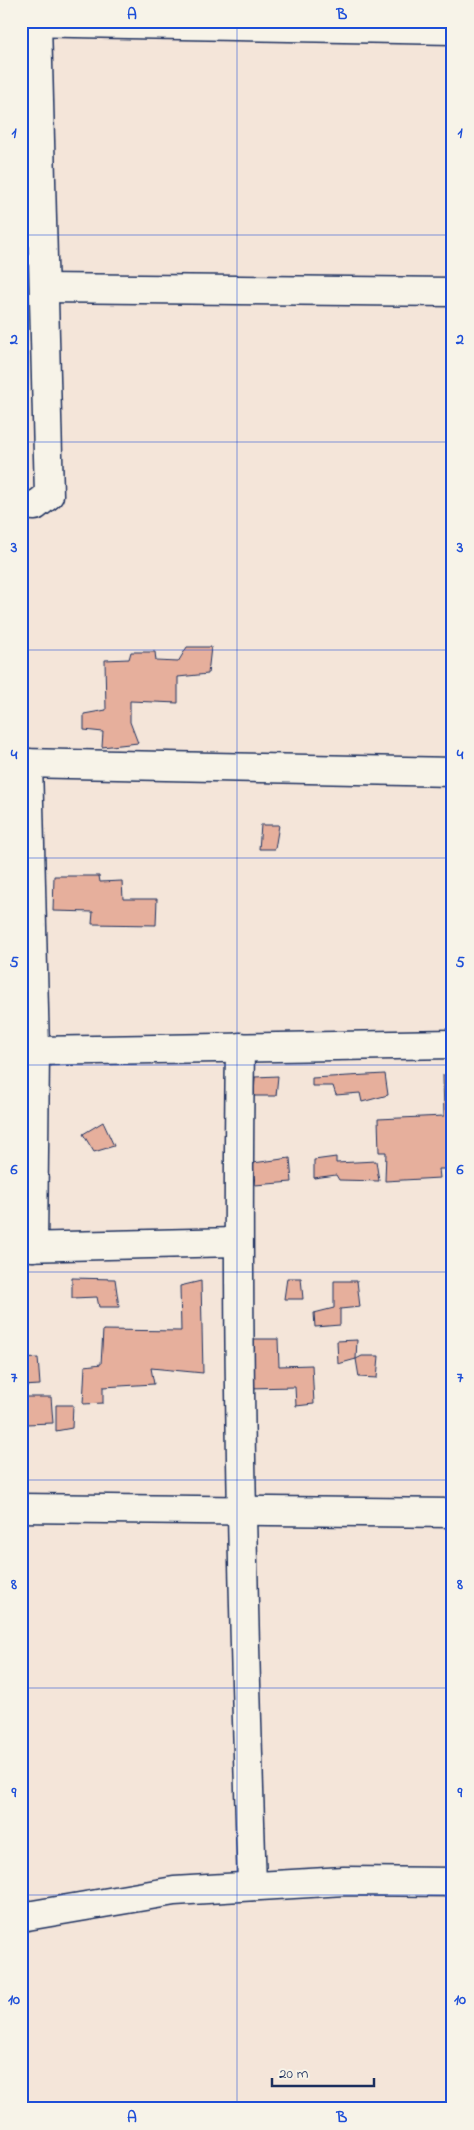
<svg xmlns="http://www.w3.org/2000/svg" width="474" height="2130" font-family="'Indie Flower',sans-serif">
	<rect width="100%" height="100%" fill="#f4e5d9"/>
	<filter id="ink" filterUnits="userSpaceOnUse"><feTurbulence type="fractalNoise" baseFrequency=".02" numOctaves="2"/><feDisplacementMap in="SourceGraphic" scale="10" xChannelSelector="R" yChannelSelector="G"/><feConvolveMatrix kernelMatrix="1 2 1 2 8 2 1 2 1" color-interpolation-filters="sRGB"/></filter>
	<g filter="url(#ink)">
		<g fill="#e6af9c" stroke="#1b2f5e">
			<path d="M187 647H211L208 674 178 677V703L130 701V722L138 743 102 747 103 732 84 730V714L106 710 105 660 129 659 131 652H155L156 661 178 662Z"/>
			<path d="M261 825H279L275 849H259Z"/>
			<path d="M54 876H99L100 882 122 881 123 899H157L156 925 92 924 93 912 53 911Z"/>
			<path d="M385 1074 388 1095 362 1102 360 1093 336 1095 333 1086H312V1078Z"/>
			<path d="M443 1075H453V1169H439L440 1178 385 1181 386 1152H379L378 1119 444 1116Z"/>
			<path d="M278 1076 276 1096H254L255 1077Z"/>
			<path d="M103 1122 114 1146 94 1152 83 1134Z"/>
			<path d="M336 1157V1163L376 1161 379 1181 339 1180 336 1175 314 1178V1160Z"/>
			<path d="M290 1158 292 1182 255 1185 253 1163Z"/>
			<path d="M72 1278 115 1279 119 1307H99L97 1297 72 1298Z"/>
			<path d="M287 1278H301L303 1299H284Z"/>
			<path d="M201 1281 203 1373 151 1368 154 1384 103 1387V1403L83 1404 85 1366 101 1364 103 1330 181 1331 180 1286Z"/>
			<path d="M334 1281H357L360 1307 340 1309V1325L315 1327 314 1313 334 1308Z"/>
			<path d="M246 1339H278L279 1366 312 1365 314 1404 296 1406 295 1387 249 1388Z"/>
			<path d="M357 1340 356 1359 338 1364 337 1341Z"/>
			<path d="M362 1356H379L377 1378 359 1377 356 1359Z"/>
			<path d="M38 1358 40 1385 21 1386V1359Z"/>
			<path d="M24 1397H51L53 1423 26 1424Z"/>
			<path d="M56 1405H73L72 1428 56 1431Z"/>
		</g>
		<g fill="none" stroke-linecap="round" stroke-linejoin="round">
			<defs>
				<g id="minor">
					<path d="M21 22 453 30"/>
					<path d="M44 288 453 292"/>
					<path d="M21 505 35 506 49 495 37 23"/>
					<path d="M21 763 453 772"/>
					<path d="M28 763 35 1051 33 1247"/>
					<path d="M240 1047C236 1327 243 1606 252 1886"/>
					<path d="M35 1051 453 1044"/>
					<path d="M21 1247 237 1242"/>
					<path d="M21 1508 453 1513"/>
					<path d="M21 1917 174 1891 344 1881 453 1882"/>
				</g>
			</defs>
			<use href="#minor" stroke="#1b2f5e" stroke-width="31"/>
			<use href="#minor" stroke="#f7f3e8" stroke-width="28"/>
		</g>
	</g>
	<path fill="none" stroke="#1d4ed8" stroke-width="1" stroke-opacity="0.55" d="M237 21V2109M21 235H453M21 442H453M21 650H453M21 858H453M21 1065H453M21 1272H453M21 1480H453M21 1688H453M21 1895H453"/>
	<rect width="474" height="2130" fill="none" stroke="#f7f3e8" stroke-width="55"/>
	<path d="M272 2078v8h102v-8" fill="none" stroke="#1b2f5e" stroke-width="2.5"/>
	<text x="279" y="2078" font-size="15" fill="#1b2f5e" stroke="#f7f3e8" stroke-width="4" paint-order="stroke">20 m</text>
	<rect x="28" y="28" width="418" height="2074" fill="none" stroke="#1d4ed8" stroke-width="2"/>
	<g font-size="16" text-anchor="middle" font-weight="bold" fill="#1d4ed8">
		<text x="132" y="19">A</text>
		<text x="342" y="19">B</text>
		<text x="14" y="137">1</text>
		<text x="460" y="137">1</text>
		<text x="14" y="344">2</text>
		<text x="460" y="344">2</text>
		<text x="14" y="552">3</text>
		<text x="460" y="552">3</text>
		<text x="14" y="759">4</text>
		<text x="460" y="759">4</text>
		<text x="14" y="967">5</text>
		<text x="460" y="967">5</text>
		<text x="14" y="1174">6</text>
		<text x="460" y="1174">6</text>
		<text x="14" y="1382">7</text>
		<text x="460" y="1382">7</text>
		<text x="14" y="1589">8</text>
		<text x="460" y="1589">8</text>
		<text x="14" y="1797">9</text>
		<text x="460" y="1797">9</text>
		<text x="14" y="2004">10</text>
		<text x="460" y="2004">10</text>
		<text x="132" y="2122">A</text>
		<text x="342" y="2122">B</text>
	</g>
</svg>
